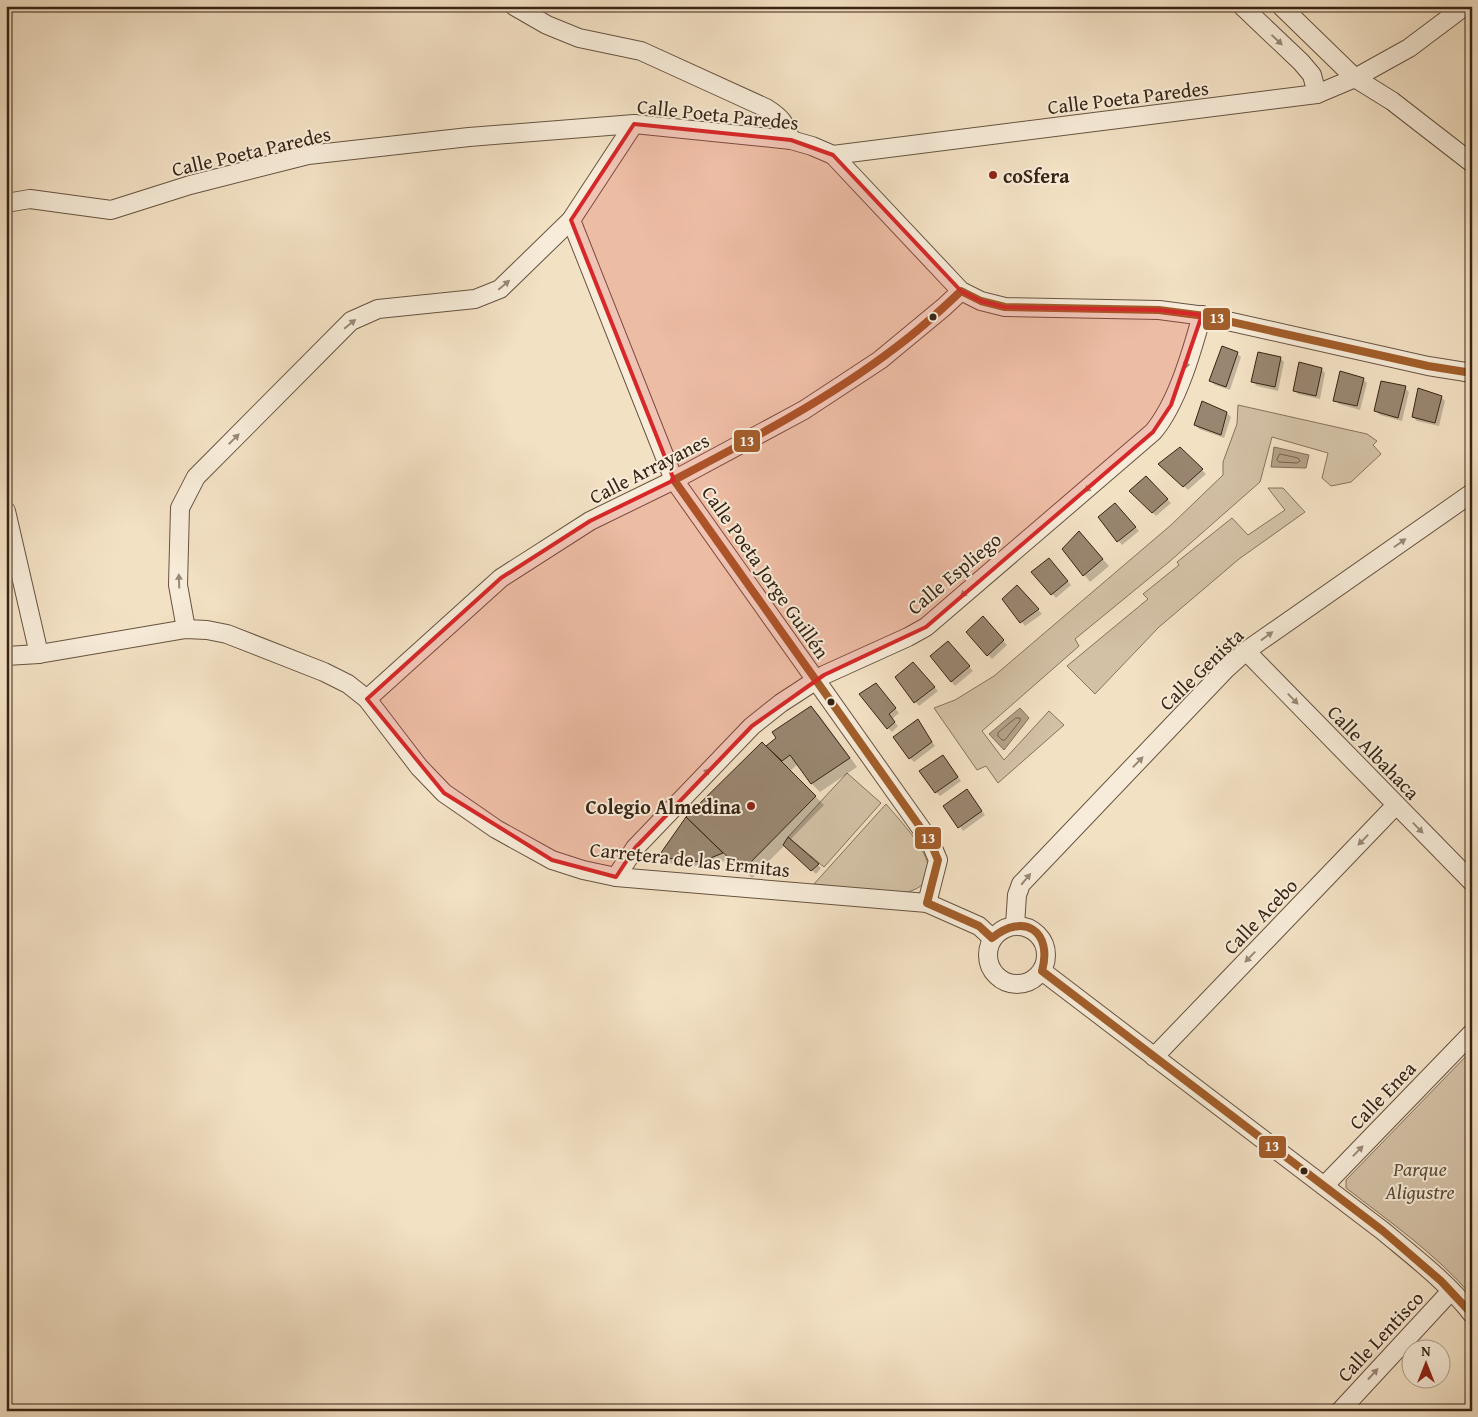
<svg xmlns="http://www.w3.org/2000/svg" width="1478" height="1417" font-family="'Gentium Book Plus',serif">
	<rect width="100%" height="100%" fill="#f3e1c4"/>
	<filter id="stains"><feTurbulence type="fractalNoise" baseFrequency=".004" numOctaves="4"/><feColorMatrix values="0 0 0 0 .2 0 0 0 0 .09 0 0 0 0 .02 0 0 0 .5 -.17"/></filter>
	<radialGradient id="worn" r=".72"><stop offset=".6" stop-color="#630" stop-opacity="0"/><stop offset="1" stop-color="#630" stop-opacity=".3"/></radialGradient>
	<g fill="#d3c1a6" stroke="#86725d">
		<path d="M1238 405 1367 434 1377 441 1373 445 1381 454 1351 482 1331 486 1322 478 1328 453 1272 437 1260 482 1169 562 1075 639 1079 646 982 731 1004 760 1049 711 1064 725 998 783 986 766 977 770 934 708 955 700 994 676 1171 525 1223 475V462L1237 424Z"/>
		<path d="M1268 488H1283L1305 512 1239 559 1159 627 1095 694 1067 666 1148 599 1143 594 1179 565 1177 562 1232 518 1248 535 1285 510Z"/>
		<path d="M847 773 881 803 824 867 788 837Z"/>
		<path d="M886 804C906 828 963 883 899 894L814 884Z"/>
		<path d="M1472 1050V1296C1436 1254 1390 1222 1346 1188V1180Z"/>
	</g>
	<g fill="#b3a188" stroke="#826f5a">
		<path d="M1274 447 1309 455 1306 468 1271 467Z"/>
		<path d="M1020 708 1029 718 1004 750 989 734Z"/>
	</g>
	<g fill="#0003">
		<path d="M1237 353 1241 357 1230 390 1215 385 1211 381Z"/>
		<path d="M1280 358 1284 362 1278 391 1257 386 1253 382Z"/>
		<path d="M1321 369 1325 373 1320 399 1298 394 1294 390Z"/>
		<path d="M1363 379 1367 383 1360 410 1339 404 1335 400Z"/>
		<path d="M1405 388 1409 392 1402 421 1380 415 1376 411Z"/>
		<path d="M1441 397 1445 401 1439 426 1417 421 1413 417Z"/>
		<path d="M1202 403 1227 413 1231 417 1224 438 1199 429 1195 425Z"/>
		<path d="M1180 448 1206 474 1188 490 1160 464Z"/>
		<path d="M1146 477 1171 503 1156 516 1131 491Z"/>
		<path d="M1119 508 1139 531 1122 545 1100 517Z"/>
		<path d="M1085 539 1109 566 1090 582 1064 549Z"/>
		<path d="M1053 564 1071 585 1056 598 1033 572Z"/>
		<path d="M1017 587 1042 614 1025 626 1003 599Z"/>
		<path d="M987 622 1007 645 992 659 967 632Z"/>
		<path d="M952 647 973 671 955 686 932 656Z"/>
		<path d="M913 663 938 691 919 706 896 677Z"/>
		<path d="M880 689 899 713 892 719 898 726 892 732 888 728Z"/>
		<path d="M811 707 820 716 857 767 820 792 812 784 798 764 790 771 824 805 790 840 821 868 816 874 785 845 752 878 724 852 722 853 728 859 714 866 715 868 665 863 659 857 687 818Z"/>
		<path d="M918 721 935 746 914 762 910 758Z"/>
		<path d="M947 761 961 781 940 796 936 792Z"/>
		<path d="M967 791 985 815 963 831 945 806Z"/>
	</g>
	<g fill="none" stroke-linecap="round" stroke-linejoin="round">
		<g stroke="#76624e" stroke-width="1">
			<path d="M1280 454 1298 458 1300 461 1297 463 1279 462 1277 460Z"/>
			<path d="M1016 718H1020V721L1005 740H1002L998 736V733Z"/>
		</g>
	</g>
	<g fill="#998670" stroke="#382414">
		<path d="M1222 346 1238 352 1226 387 1209 381Z"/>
		<path d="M1258 352 1281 357 1275 387 1251 382Z"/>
		<path d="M1299 362 1322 368 1316 396 1293 391Z"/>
		<path d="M1340 371 1364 378 1357 406 1333 401Z"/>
		<path d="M1381 381 1406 386 1398 418 1374 411Z"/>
		<path d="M1418 388 1442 396 1435 423 1412 417Z"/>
		<path d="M1202 401 1227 412 1221 435 1194 425Z"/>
		<path d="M1180 447 1203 469 1183 487 1158 464Z"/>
		<path d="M1146 476 1168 499 1152 513 1129 491Z"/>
		<path d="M1115 503 1136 527 1117 542 1098 517Z"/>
		<path d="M1079 531 1103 559 1083 576 1062 549Z"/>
		<path d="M1049 558 1068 581 1051 595 1031 572Z"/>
		<path d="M1017 585 1039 609 1020 623 1002 599Z"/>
		<path d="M983 616 1004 640 987 656 966 632Z"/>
		<path d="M948 641 970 666 951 682 930 656Z"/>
		<path d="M913 662 935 687 914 703 895 677Z"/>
		<path d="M876 683 896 708 889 714 895 722 887 729 859 694Z"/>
		<path d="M811 706 850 758 811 784 790 755 782 761 766 746 776 738 772 732Z"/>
		<path d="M918 719 932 742 909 759 893 737Z"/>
		<path d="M762 742 816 796 742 871 686 817Z"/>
		<path d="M943 755 958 777 935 793 919 771Z"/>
		<path d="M967 789 982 811 958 828 943 806Z"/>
		<path d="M686 817 723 853 708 859 709 863 658 857Z"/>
		<path d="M788 837 819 864 811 871 783 845Z"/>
	</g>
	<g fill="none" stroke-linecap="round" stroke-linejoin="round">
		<defs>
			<g id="minor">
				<path d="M514 6 547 25 579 38 641 51 766 108C782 118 785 123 791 140"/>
				<path d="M1242 6 1301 62 1312 75 1317 94"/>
				<path d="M1281 6 1355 78 1392 101 1472 163"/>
				<path d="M833 155 961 291 981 301 1005 307 1159 310 1205 316 1428 366 1472 373"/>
				<path d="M6 203 30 199 111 210 190 185 308 155 469 137 634 124 791 140 812 146 833 155 1317 94 1355 78 1409 48 1465 6"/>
				<path d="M571 220 674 480 930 841 938 860 927 903"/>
				<path d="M6 511 39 654"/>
				<path d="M186 629 178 585 180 508 196 477 351 321 378 309 475 299 500 289 571 220 634 124"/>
				<path d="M1246 651 1472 882"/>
				<path d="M6 656 39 654 186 629 207 630 227 634 324 672 348 684 367 699 419 767 444 793 496 829 552 860 583 870 616 877 927 903 979 926 992 938"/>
				<path d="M367 699 501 578 590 521 674 480 804 410 880 360 944 307 961 291"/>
				<path d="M616 877 635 848 752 726 781 703 824 675 908 637 926 627 1153 432C1177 404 1192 351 1202 315"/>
				<path d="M1015 925 1017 895 1021 884 1226 669 1246 651 1472 493"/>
				<circle cx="1017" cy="955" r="29"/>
				<path d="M1042 971 1383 1231C1414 1257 1447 1282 1472 1314"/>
				<path d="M1154 1057 1396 805"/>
				<path d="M1324 1186 1472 1033"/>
				<path d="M1340 1411 1451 1291"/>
			</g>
		</defs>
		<use href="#minor" stroke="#675340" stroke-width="20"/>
		<use href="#minor" stroke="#f7ecd9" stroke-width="18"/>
		<defs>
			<path id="bus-1" d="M1472 373 1428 366 1205 316 1159 310 1005 307 981 301 961 291C940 311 918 331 895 348 827 400 750 440 674 480L930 841 938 860 927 903 979 926 992 938C1024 912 1053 931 1042 971L1383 1231 1441 1281 1472 1314"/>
		</defs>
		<use href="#bus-1" stroke="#f7ecd9" stroke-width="11"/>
		<use href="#bus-1" stroke="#a25e2a" stroke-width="8"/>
	</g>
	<defs><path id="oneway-solid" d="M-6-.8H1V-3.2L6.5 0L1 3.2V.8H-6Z" transform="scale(1.25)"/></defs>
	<g fill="#988876">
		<use href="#oneway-solid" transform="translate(1277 40) rotate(43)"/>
		<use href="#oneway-solid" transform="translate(504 285) rotate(-40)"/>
		<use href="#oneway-solid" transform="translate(350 324) rotate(-39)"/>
		<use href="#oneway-solid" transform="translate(1187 362) rotate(110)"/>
		<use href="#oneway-solid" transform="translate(234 439) rotate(-45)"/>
		<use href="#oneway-solid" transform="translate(1090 487) rotate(140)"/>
		<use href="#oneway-solid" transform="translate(1400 543) rotate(-35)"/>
		<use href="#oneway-solid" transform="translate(179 581) rotate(-92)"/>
		<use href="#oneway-solid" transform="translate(966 592) rotate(140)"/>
		<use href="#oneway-solid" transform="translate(1267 636) rotate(-36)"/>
		<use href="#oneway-solid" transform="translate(1293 699) rotate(46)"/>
		<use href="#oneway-solid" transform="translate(1138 762) rotate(-46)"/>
		<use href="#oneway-solid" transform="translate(705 774) rotate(-47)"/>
		<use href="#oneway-solid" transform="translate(1418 828) rotate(46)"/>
		<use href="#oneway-solid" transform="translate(1363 840) rotate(134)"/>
		<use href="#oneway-solid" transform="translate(1026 879) rotate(-50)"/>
		<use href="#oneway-solid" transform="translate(1250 957) rotate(134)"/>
		<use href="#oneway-solid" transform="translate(1358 1151) rotate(-46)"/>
		<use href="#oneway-solid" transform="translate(1373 1374) rotate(-47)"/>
	</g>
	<path fill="#d62828" fill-opacity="0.2" stroke="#d62828" stroke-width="4" stroke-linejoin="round" d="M634 124 791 140 833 155 961 291 981 301 1005 307 1159 310 1202 315 1171 405 1153 432 926 627 824 675 752 726 635 848 616 877 552 860 444 793 367 699 501 578 590 521 674 480 571 220Z"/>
	<g fill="#8f2418" stroke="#f7ecd9" stroke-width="2">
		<circle cx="993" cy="175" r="5"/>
		<circle cx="751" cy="806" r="5"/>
	</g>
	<g fill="#382414" stroke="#f7ecd9" stroke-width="2">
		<circle cx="933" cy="317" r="4.5"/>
		<circle cx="831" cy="702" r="4.5"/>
		<circle cx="1304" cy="1171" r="4.5"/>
	</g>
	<g text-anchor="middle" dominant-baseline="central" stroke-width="4" stroke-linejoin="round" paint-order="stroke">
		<g font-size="20" fill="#382414" stroke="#f7ecd9">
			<text transform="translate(1128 97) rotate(-7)">Calle Poeta Paredes</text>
			<text transform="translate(718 114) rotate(6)">Calle Poeta Paredes</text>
			<text transform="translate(251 151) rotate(-13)">Calle Poeta Paredes</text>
			<text transform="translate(649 468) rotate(-27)">Calle Arrayanes</text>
			<text transform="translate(766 572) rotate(55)">Calle Poeta Jorge Guillén</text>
			<text transform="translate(954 573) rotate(-40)">Calle Espliego</text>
			<text transform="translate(1201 669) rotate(-44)">Calle Genista</text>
			<text transform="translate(1374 752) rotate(46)">Calle Albahaca</text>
			<text transform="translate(690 859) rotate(6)">Carretera de las Ermitas</text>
			<text transform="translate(1260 916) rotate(-46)">Calle Acebo</text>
			<text transform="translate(1382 1095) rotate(-46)">Calle Enea</text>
			<text transform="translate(1380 1336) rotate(-47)">Calle Lentisco</text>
		</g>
		<g font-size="20" font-weight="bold" fill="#382414" stroke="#f7ecd9" text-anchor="start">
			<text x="1003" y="175">coSfera</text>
			<text x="741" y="806" text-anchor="end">Colegio Almedina</text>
		</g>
		<g font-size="20" font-style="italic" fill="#5f4b38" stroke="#f7ecd9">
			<text x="1420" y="1168">Parque<tspan x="1420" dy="23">Aligustre</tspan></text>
		</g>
	</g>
	<g stroke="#f7ecd9" stroke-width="2">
		<rect x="1202" y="307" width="29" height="24" rx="5" fill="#a25e2a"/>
		<rect x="733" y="429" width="28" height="24" rx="5" fill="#a25e2a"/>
		<rect x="914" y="826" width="28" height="24" rx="5" fill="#a25e2a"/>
		<rect x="1258" y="1135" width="29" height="24" rx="5" fill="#a25e2a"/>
	</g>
	<g font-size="14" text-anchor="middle" font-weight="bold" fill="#fff">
		<text x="1217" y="323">13</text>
		<text x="747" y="446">13</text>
		<text x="928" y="843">13</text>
		<text x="1272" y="1151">13</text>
	</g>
	<rect width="1478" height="1417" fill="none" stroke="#f3e1c4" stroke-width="25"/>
	<rect x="8" y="8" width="1463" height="1402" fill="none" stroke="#382414" stroke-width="2.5"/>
	<rect x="12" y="12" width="1453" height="1392" fill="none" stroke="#382414"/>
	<g transform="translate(1426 1364)"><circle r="24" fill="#f7ecd9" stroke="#ab9c8a"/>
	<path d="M0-4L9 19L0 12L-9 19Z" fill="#8f2418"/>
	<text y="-8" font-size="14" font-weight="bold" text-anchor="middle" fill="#382414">N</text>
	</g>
	<rect width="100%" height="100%" filter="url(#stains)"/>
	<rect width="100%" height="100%" fill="url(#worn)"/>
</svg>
